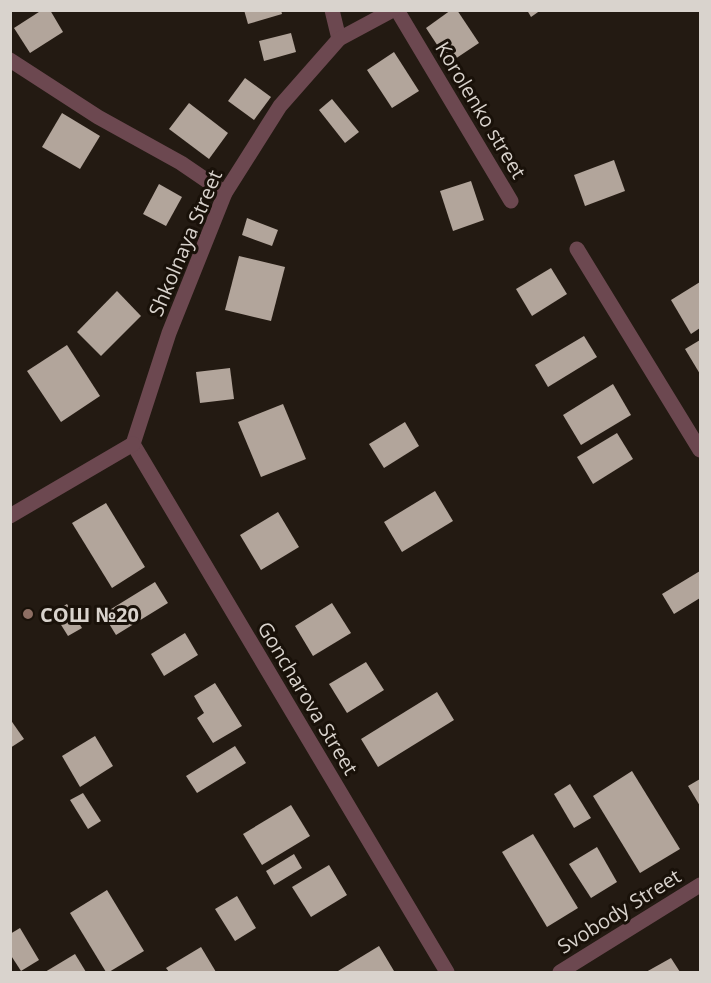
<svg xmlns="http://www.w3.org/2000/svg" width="711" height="983" font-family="'Open Sans',sans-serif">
	<rect width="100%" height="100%" fill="#231a12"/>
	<g fill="#b2a59b">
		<path d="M42 10H50L63 32 30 53 14 28Z"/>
		<path d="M244 10H281L282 14 248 24Z"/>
		<path d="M451 10H457L479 43 449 63 426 28Z"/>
		<path d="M527 10H541L531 17Z"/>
		<path d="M291 33 296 52 264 61 259 41Z"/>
		<path d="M394 52 419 91 392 108 367 70Z"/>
		<path d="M245 78 271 97 254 120 228 101Z"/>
		<path d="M332 99 359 132 345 143 319 110Z"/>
		<path d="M189 103 228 133 209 159 169 129Z"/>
		<path d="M62 113 100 136 80 169 42 147Z"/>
		<path d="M614 160 625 191 585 206 574 175Z"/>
		<path d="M471 181 484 220 453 231 440 191Z"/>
		<path d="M159 184 182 197 166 226 143 214Z"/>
		<path d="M247 218 278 230 272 246 242 235Z"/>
		<path d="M239 256 285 267 271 321 225 310Z"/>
		<path d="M551 268 567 294 532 316 516 289Z"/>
		<path d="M700 282V328L691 334 671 300Z"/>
		<path d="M117 291 141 316 101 356 77 332Z"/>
		<path d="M584 336 597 357 548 387 535 365Z"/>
		<path d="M700 340V374L685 349Z"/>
		<path d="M67 345 100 396 61 422 27 371Z"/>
		<path d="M230 368 234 399 200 403 196 372Z"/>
		<path d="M613 384 631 415 581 445 563 415Z"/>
		<path d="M283 404 306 459 261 477 238 422Z"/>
		<path d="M405 422 419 446 384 468 369 444Z"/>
		<path d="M617 433 633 459 593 484 577 457Z"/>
		<path d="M435 491 453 521 402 552 384 522Z"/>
		<path d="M106 503 145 567 112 588 72 523Z"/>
		<path d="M278 512 299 547 261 570 240 535Z"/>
		<path d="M700 571V598L674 614 662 594Z"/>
		<path d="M155 582 168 603 116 635 103 614Z"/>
		<path d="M332 603 351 633 313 656 295 626Z"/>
		<path d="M67 604 82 628 68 636 53 612Z"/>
		<path d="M185 633 198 655 164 676 151 654Z"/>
		<path d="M366 662 384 690 347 713 329 684Z"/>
		<path d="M215 683 242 726 213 743 197 718 204 713 194 696Z"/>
		<path d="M437 692 454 720 378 767 361 739Z"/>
		<path d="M10 719 24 739 10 748Z"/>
		<path d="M95 736 113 766 80 787 62 756Z"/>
		<path d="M235 746 246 763 197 793 186 776Z"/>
		<path d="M632 771 680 849 640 873 593 796Z"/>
		<path d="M700 779V806L688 786Z"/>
		<path d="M570 784 591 818 574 828 554 794Z"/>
		<path d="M83 793 101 821 88 829 70 800Z"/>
		<path d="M291 805 310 836 262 865 243 834Z"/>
		<path d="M533 834 578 908 547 927 502 852Z"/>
		<path d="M597 847 617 882 591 898 569 864Z"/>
		<path d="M294 854 302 868 274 885 266 871Z"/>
		<path d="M329 865 347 895 311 917 292 887Z"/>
		<path d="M107 890 144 951 109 972H106L70 913Z"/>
		<path d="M237 896 256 928 235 941 215 909Z"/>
		<path d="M20 928 39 960 21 971 10 954V934Z"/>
		<path d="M379 946 394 971 391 972H339L338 971Z"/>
		<path d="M201 947 216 972H169L166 968Z"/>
		<path d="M75 954 86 972H45Z"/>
		<path d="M671 958 680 972H646Z"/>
	</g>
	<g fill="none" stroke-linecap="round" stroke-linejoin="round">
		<g stroke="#6c4850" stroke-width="15">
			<path d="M332 10 339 39"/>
			<path d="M397 10 511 201"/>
			<path d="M10 60 98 117 181 163 225 193"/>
			<path d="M577 249 700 450"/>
			<path d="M133 444 447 972"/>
			<path d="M133 444 169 333 225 193 280 106 339 39 393 10"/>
			<path d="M10 516 133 444"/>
			<path d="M560 972 700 885"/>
		</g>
	</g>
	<circle fill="#8d6e63" stroke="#191109" stroke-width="2" cx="28" cy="614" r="6"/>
	<g text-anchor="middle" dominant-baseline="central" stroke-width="6" stroke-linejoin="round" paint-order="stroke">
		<g font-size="20" fill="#d9d3cd" stroke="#191109">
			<text transform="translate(481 110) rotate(59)">Korolenko street</text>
			<text transform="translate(185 243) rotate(-67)">Shkolnaya Street</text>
			<text transform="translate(308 698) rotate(59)">Goncharova Street</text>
			<text transform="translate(619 911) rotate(-32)">Svobody Street</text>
		</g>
		<g font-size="20" font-weight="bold" fill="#d9d3cd" stroke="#191109" text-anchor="start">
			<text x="40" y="614">СОШ №20</text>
		</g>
	</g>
	<rect width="711" height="983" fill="none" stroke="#d9d3cd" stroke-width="24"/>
</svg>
